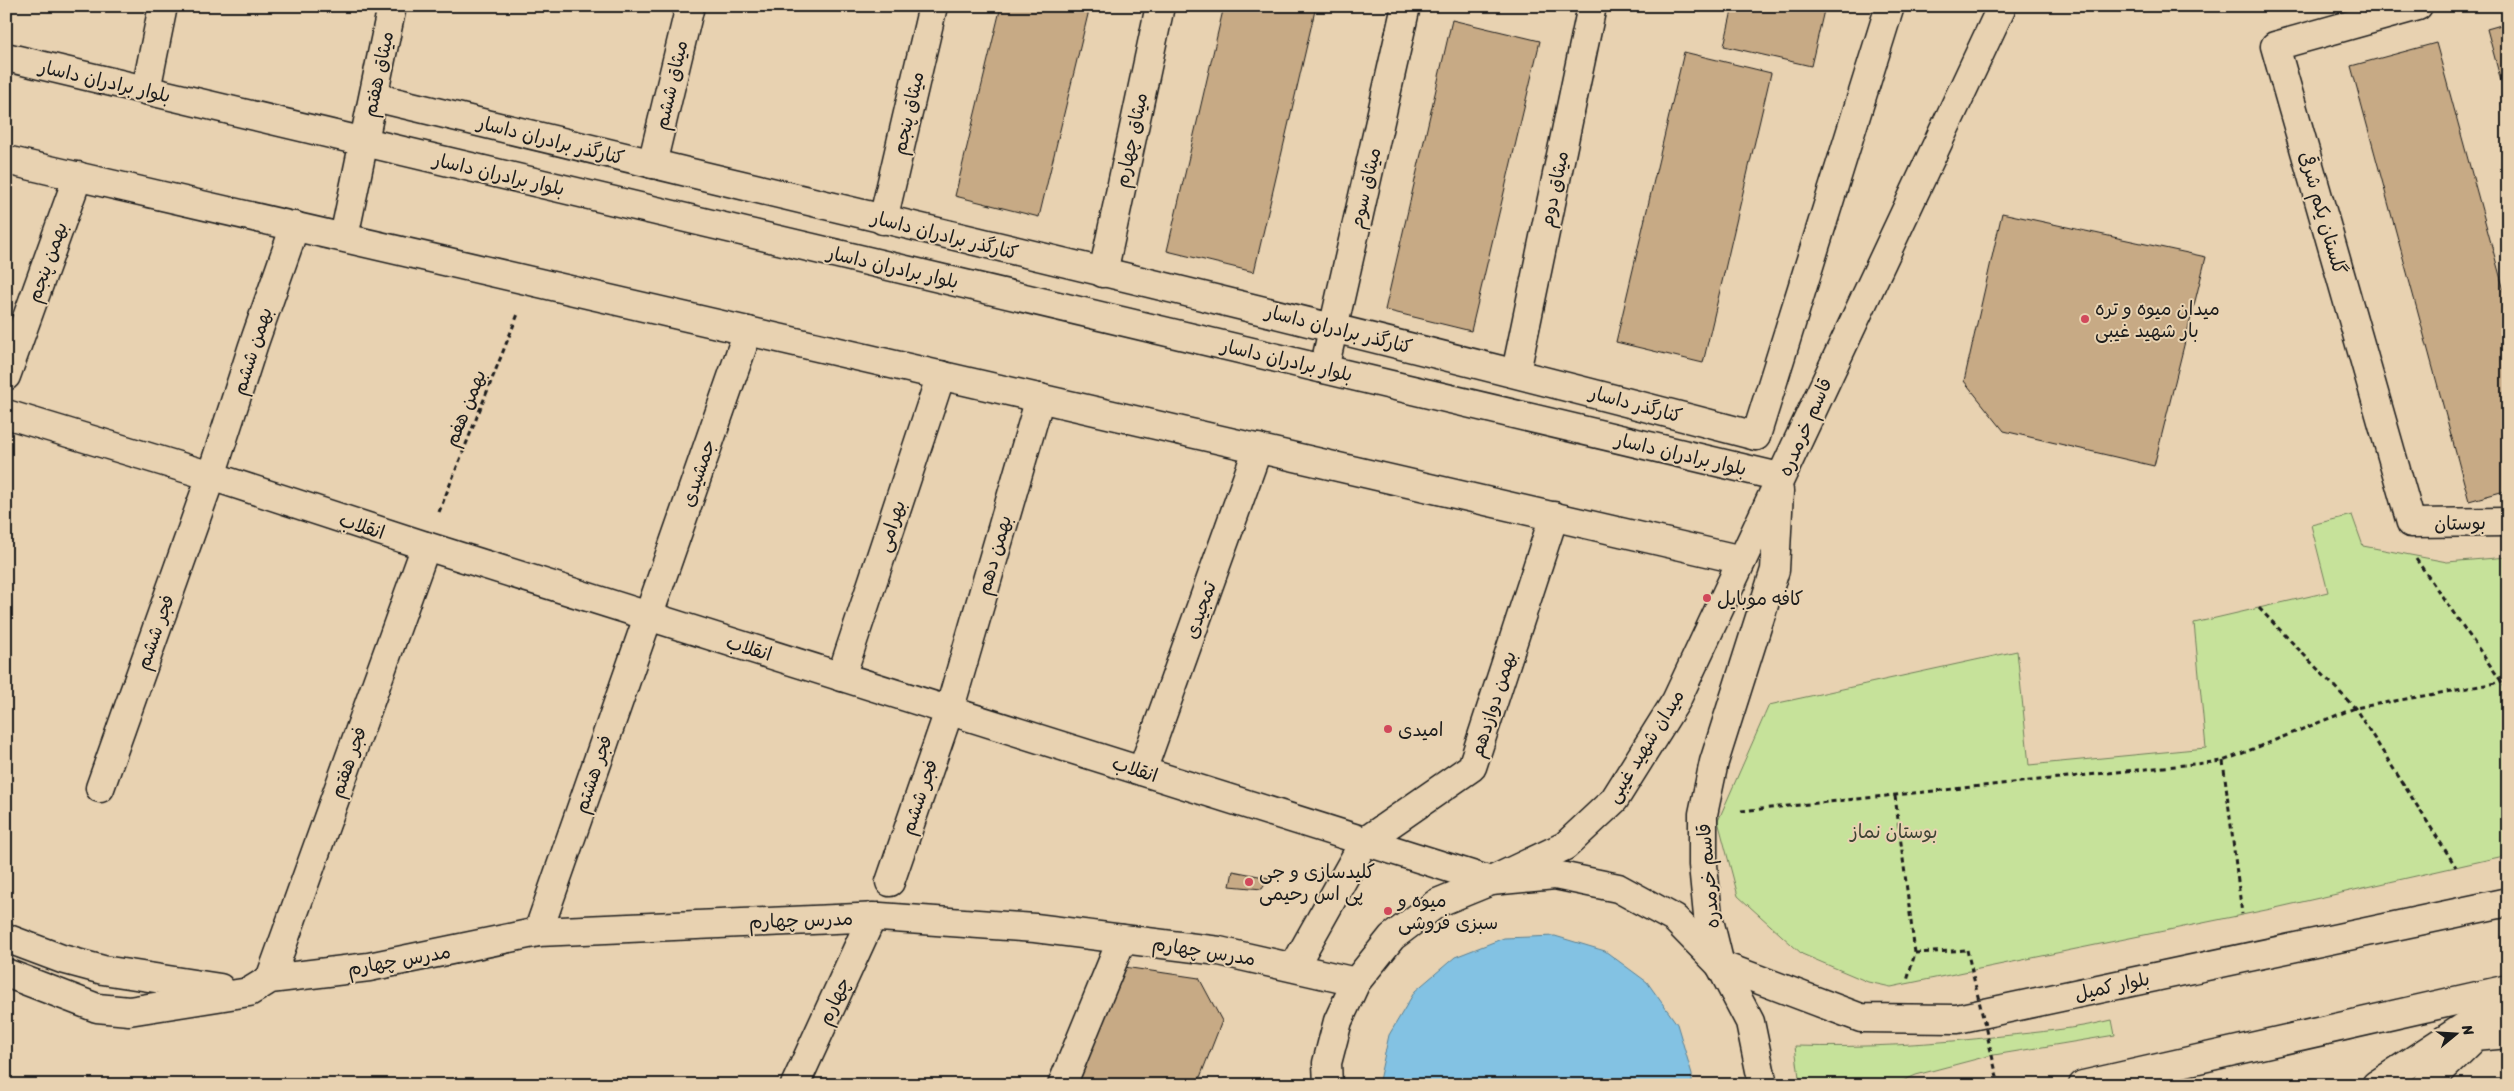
<svg xmlns="http://www.w3.org/2000/svg" width="2514" height="1091" font-family="Sriracha,'Playpen Sans Arabic',sans-serif">
	<rect width="100%" height="100%" fill="#e8d2b1"/>
	<filter id="ink" filterUnits="userSpaceOnUse"><feTurbulence type="fractalNoise" baseFrequency=".02" numOctaves="2"/><feDisplacementMap in="SourceGraphic" scale="10" xChannelSelector="R" yChannelSelector="G"/><feConvolveMatrix kernelMatrix="1 2 1 2 8 2 1 2 1" color-interpolation-filters="sRGB"/></filter>
	<g filter="url(#ink)">
		<g fill="#c6e29a" stroke="#717f5b">
			<path d="M2352 515 2363 546 2447 562 2508 557V855L2271 909 1891 987 1868 982 1802 954 1738 896 1718 821 1769 705 2017 651 2029 765 2206 748 2194 623 2328 592 2311 525Z"/>
			<path d="M2112 1020 2115 1035 1988 1056 1916 1075 1894 1085H1800L1795 1046C1865 1048 1933 1044 2002 1036 2039 1032 2075 1029 2112 1020Z"/>
		</g>
		<path fill="#83c2e3" stroke="#5a8093" d="M1555 936 1605 951 1647 982 1677 1024 1692 1074V1085H1378L1389 1035 1415 991 1455 957 1504 938Z"/>
		<g fill="#c7aa85" stroke="#1c1c1c">
			<path d="M1001 6H1090L1039 217 955 196Z"/>
			<path d="M1224 6H1316L1254 272 1167 251Z"/>
			<path d="M1733 6H1825L1811 66 1724 46Z"/>
			<path d="M1452 20 1540 41 1471 331 1385 310Z"/>
			<path d="M2508 23V107L2487 29Z"/>
			<path d="M2436 43 2508 305V490L2469 501 2351 66Z"/>
			<path d="M1684 52 1771 73 1703 363 1616 342Z"/>
			<path d="M2002 213 2206 257 2154 466 2004 431 1964 381Z"/>
			<path d="M1233 871 1269 878 1262 889 1230 886Z"/>
			<path d="M1124 967 1199 978 1222 1021 1197 1085H1078Z"/>
		</g>
		<g fill="none" stroke-linecap="round" stroke-linejoin="round">
			<defs>
				<g id="minor">
					<path d="M2418 6 2275 46 2411 523 2508 522"/>
					<path d="M6 57 1780 477"/>
					<path d="M146 90 163 6"/>
					<path d="M374 97C835 208 1297 315 1756 436"/>
					<path d="M6 160 1742 560"/>
					<path d="M652 164 690 6"/>
					<path d="M883 220 933 6"/>
					<path d="M344 237 392 6"/>
					<path d="M1103 273 1160 6"/>
					<path d="M1324 369 1406 6"/>
					<path d="M1516 372 1592 6"/>
					<path d="M6 376 78 176"/>
					<path d="M6 414 211 476 426 546 1491 881 1565 846 1614 800 1676 701 2002 6"/>
					<path d="M1756 436 1890 6"/>
					<path d="M841 677 941 375"/>
					<path d="M1142 771 1258 448"/>
					<path d="M100 788 211 476 253 346 295 226"/>
					<path d="M890 882 949 711 1040 398"/>
					<path d="M538 932 748 331"/>
					<path d="M6 938 62 959 103 970 220 988"/>
					<path d="M1720 965 1708 916 1703 865V814L1714 762 1775 570 1779 491"/>
					<path d="M1294 967 1364 842 1472 767 1554 516"/>
					<path d="M6 973 97 1008 129 1011 249 992 270 979 369 967 538 932 880 917 1035 928 1219 951 1356 982"/>
					<path d="M270 979 426 546"/>
					<path d="M2475 1037 2508 1034"/>
					<path d="M795 1085 872 917"/>
					<path d="M1062 1085 1122 939"/>
					<path d="M2376 1085 2502 1002"/>
				</g>
				<g id="major">
					<path d="M1720 965 1861 1018 1957 1019 2508 902"/>
					<path d="M1328 1085 1327 1063 1338 1021 1356 982 1392 937 1437 903 1491 881 1555 875 1618 888 1675 919 1720 965 1750 1022 1763 1085"/>
					<path d="M2083 1085 2508 989"/>
					<path d="M2426 1085 2508 1005"/>
				</g>
			</defs>
			<use href="#minor" stroke="#1c1c1c" stroke-width="31"/>
			<use href="#major" stroke="#1c1c1c" stroke-width="31"/>
			<g stroke="#1c1c1c" stroke-width="3" stroke-dasharray="5 4" stroke-linecap="butt">
				<path d="M439 512 518 314"/>
				<path d="M2416 559 2508 691"/>
				<path d="M2259 608 2355 708 2456 867"/>
				<path d="M2223 761 2242 914"/>
				<path d="M1895 796 1915 953 1907 981"/>
				<path d="M1741 811 2223 761 2355 708 2508 681"/>
				<path d="M1915 953 1967 950"/>
			</g>
			<use href="#minor" stroke="#e8d2b1" stroke-width="28"/>
			<use href="#major" stroke="#e8d2b1" stroke-width="28"/>
			<path stroke="#1c1c1c" stroke-width="3" stroke-dasharray="5 4" stroke-linecap="butt" d="M1967 950 1999 1085"/>
		</g>
	</g>
	<g fill="#d1495b" stroke="#e8d2b1" stroke-width="2">
		<circle cx="2085" cy="319" r="5"/>
		<circle cx="1707" cy="598" r="5"/>
		<circle cx="1388" cy="729" r="5"/>
		<circle cx="1249" cy="882" r="5"/>
		<circle cx="1388" cy="911" r="5"/>
	</g>
	<g text-anchor="middle" dominant-baseline="central" stroke-width="4" stroke-linejoin="round" paint-order="stroke">
		<g font-size="19" fill="#1c1c1c" stroke="#e8d2b1">
			<text transform="translate(378 74) rotate(-78)">میثاق هفتم</text>
			<text transform="translate(105 81) rotate(13)">بلوار برادران داسار</text>
			<text transform="translate(671 85) rotate(-77)">میثاق ششم</text>
			<text transform="translate(908 113) rotate(-77)">میثاق پنجم</text>
			<text transform="translate(551 140) rotate(14)">کنارگذر برادران داسار</text>
			<text transform="translate(1131 140) rotate(-78)">میثاق چهارم</text>
			<text transform="translate(499 174) rotate(13)">بلوار برادران داسار</text>
			<text transform="translate(1365 188) rotate(-77)">میثاق سوم</text>
			<text transform="translate(1554 189) rotate(-78)">میثاق دوم</text>
			<text transform="translate(2323 213) rotate(74)">گلستان یکم شرقی</text>
			<text transform="translate(945 235) rotate(14)">کنارگذر برادران داسار</text>
			<text transform="translate(47 262) rotate(-70)">بهمن پنجم</text>
			<text transform="translate(893 267) rotate(13)">بلوار برادران داسار</text>
			<text transform="translate(1339 329) rotate(14)">کنارگذر برادران داسار</text>
			<text transform="translate(252 351) rotate(-72)">بهمن ششم</text>
			<text transform="translate(1287 360) rotate(13)">بلوار برادران داسار</text>
			<text transform="translate(1636 404) rotate(15)">کنارگذر داسار</text>
			<text transform="translate(465 408) rotate(-68)">بهمن هفم</text>
			<text transform="translate(1805 427) rotate(-66)">قاسم خرمدره</text>
			<text transform="translate(1681 454) rotate(13)">بلوار برادران داسار</text>
			<text transform="translate(698 473) rotate(-71)">جمشیدی</text>
			<text transform="translate(2460 523) rotate(-1)">بوستان</text>
			<text transform="translate(362 526) rotate(18)">انقلاب</text>
			<text transform="translate(891 526) rotate(-72)">بهرامی</text>
			<text transform="translate(994 555) rotate(-74)">بهمن دهم</text>
			<text transform="translate(1200 610) rotate(-70)">تمجیدی</text>
			<text transform="translate(155 632) rotate(-70)">فجر ششم</text>
			<text transform="translate(749 648) rotate(17)">انقلاب</text>
			<text transform="translate(1493 704) rotate(-72)">بهمن دوازدهم</text>
			<text transform="translate(1645 746) rotate(-58)">میدان شهید غیبی</text>
			<text transform="translate(348 762) rotate(-70)">فجر هفتم</text>
			<text transform="translate(1135 769) rotate(18)">انقلاب</text>
			<text transform="translate(593 774) rotate(-71)">فجر هشتم</text>
			<text transform="translate(919 797) rotate(-71)">فجر ششم</text>
			<text transform="translate(1708 876) rotate(-95)">قاسم خرمدره</text>
			<text transform="translate(801 920) rotate(-2)">مدرس چهارم</text>
			<text transform="translate(1204 951) rotate(9)">مدرس چهارم</text>
			<text transform="translate(399 960) rotate(-10)">مدرس چهارم</text>
			<text transform="translate(2112 986) rotate(-12)">بلوار کمیل</text>
			<text transform="translate(834 1001) rotate(-65)">چهارم</text>
		</g>
		<g font-size="19" fill="#1c1c1c" stroke="#e8d2b1" text-anchor="start">
			<text x="2095" y="308">میدان میوه و تره<tspan x="2095" dy="22">بار شهید غیبی</tspan></text>
			<text x="1717" y="598">کافه موبایل</text>
			<text x="1398" y="729">امیدی</text>
			<text x="1259" y="871">کلیدسازی و جی<tspan x="1259" dy="22">پی اس رحیمی</tspan></text>
			<text x="1398" y="900">میوه و<tspan x="1398" dy="22">سبزی فروشی</tspan></text>
		</g>
		<g font-size="19" fill="#3e4435" stroke="#e8d2b1">
			<text x="1894" y="831">بوستان نماز</text>
		</g>
	</g>
	<rect width="2514" height="1091" fill="none" stroke="#e8d2b1" stroke-width="25"/>
	<rect x="12" y="12" width="2489" height="1066" fill="none" stroke="#1c1c1c" stroke-width="2" filter="url(#ink)"/>
	<g transform="translate(2456 1034) rotate(72)" stroke="#e8d2b1" stroke-width="4" paint-order="stroke">
	<path d="M0-4L9 19L0 12L-9 19Z" fill="#1c1c1c"/>
	<text y="-8" font-size="14" font-weight="bold" text-anchor="middle" fill="#1c1c1c">N</text>
	</g>
</svg>
